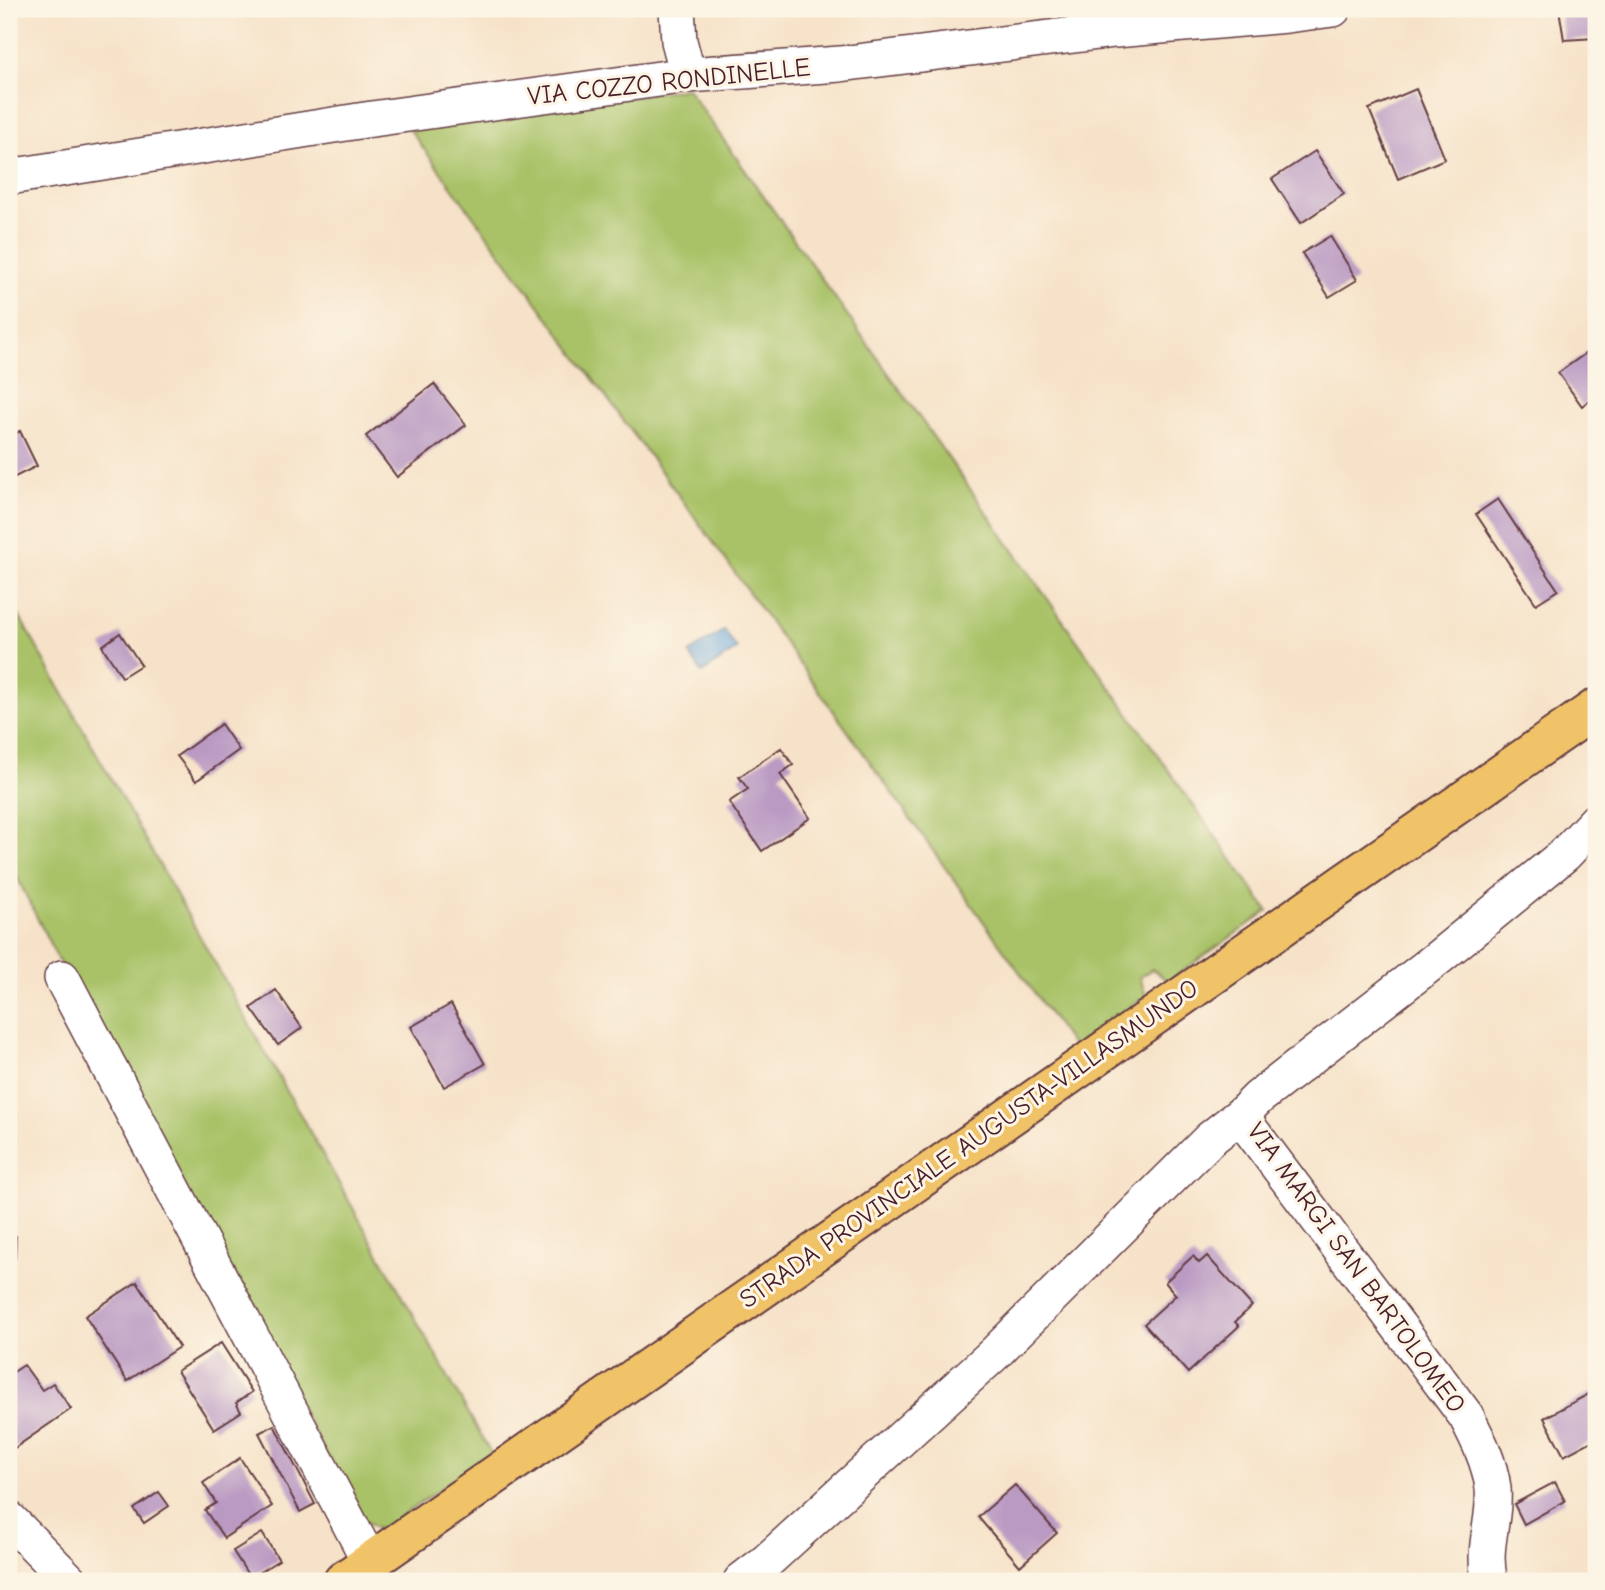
<svg xmlns="http://www.w3.org/2000/svg" width="1605" height="1590" font-family="'Comic Neue',sans-serif">
	<rect width="100%" height="100%" fill="#fcf5e5"/>
	<filter id="ink" filterUnits="userSpaceOnUse"><feTurbulence type="fractalNoise" baseFrequency=".0143" numOctaves="2"/><feDisplacementMap in="SourceGraphic" scale="14" xChannelSelector="R" yChannelSelector="G"/><feConvolveMatrix kernelMatrix="1 2 1 2 8 2 1 2 1" color-interpolation-filters="sRGB"/></filter>
	<filter id="wash" filterUnits="userSpaceOnUse"><feTurbulence type="fractalNoise" baseFrequency=".00686" numOctaves="4" result="noise"/><feDisplacementMap in="SourceGraphic" scale="28" xChannelSelector="R" yChannelSelector="G"/><feGaussianBlur stdDeviation="1.57" result="paint"/><feColorMatrix in="noise" values="0 0 0 0 0 0 0 0 0 0 0 0 0 0 0 0 0 1.4 0 .05"/><feComposite in="paint" operator="in"/></filter>
	<g filter="url(#wash)">
		<rect width="100%" height="100%" fill="#f6e2c8"/>
		<g fill="#a9c267" stroke="#7a7049" stroke-width="2">
			<path d="M687 88 1268 911 1168 981 1152 969 1140 977 1146 996 1073 1047 715 545 410 130Z"/>
			<path d="M9 598 491 1453 386 1527 377 1529 366 1523 295 1399 56 956 9 861Z"/>
		</g>
		<path fill="#69a6da" stroke="#5a6282" stroke-width="2" d="M724 630 737 649 702 673 689 653Z"/>
		<g id="blocks">
			<g fill="#ba9ac3">
				<path d="M1559 9H1596V38L1564 40Z"/>
				<path d="M1416 89 1445 159 1398 179 1369 109Z"/>
				<path d="M1315 151 1344 194 1301 223 1272 179Z"/>
				<path d="M1330 236 1357 280 1329 297 1302 253Z"/>
				<path d="M1596 346V395L1582 406 1558 373Z"/>
				<path d="M434 384 466 425 397 477 366 436Z"/>
				<path d="M20 431 37 466 9 480V437Z"/>
				<path d="M1498 499 1558 590 1536 604 1476 514Z"/>
				<path d="M120 633 141 665 122 677 102 646Z"/>
				<path d="M221 724 239 750 196 781 177 756Z"/>
				<path d="M781 748 793 765 780 774 810 818 762 851 729 802 748 789 739 777Z"/>
				<path d="M276 990 302 1028 278 1045 251 1008Z"/>
				<path d="M451 1004 485 1064 444 1087 411 1027Z"/>
				<path d="M9 1236H16L15 1259H9Z"/>
				<path d="M1193 1256 1199 1263 1207 1256 1252 1306 1235 1322 1239 1326 1188 1373 1144 1324 1176 1295 1165 1282Z"/>
				<path d="M137 1282 179 1347 127 1381 85 1316Z"/>
				<path d="M221 1343 252 1392 236 1403 241 1412 214 1429 177 1371Z"/>
				<path d="M24 1365 42 1390 53 1383 71 1409 13 1449 9 1443V1375Z"/>
				<path d="M1596 1390V1439L1564 1456 1544 1418Z"/>
				<path d="M274 1425 315 1504 300 1512 259 1433Z"/>
				<path d="M240 1458 272 1506 224 1538 205 1510 216 1503 203 1483Z"/>
				<path d="M1555 1482 1565 1501 1524 1524 1514 1504Z"/>
				<path d="M1015 1485 1057 1533 1020 1566 978 1517Z"/>
				<path d="M159 1492 169 1506 144 1523 134 1509Z"/>
				<path d="M262 1533 279 1560 250 1578 233 1551Z"/>
			</g>
		</g>
	</g>
	<g filter="url(#ink)">
		<use href="#blocks" fill-opacity="0" stroke="#643c43" stroke-width="2"/>
		<g fill="none" stroke-linecap="round" stroke-linejoin="round">
			<defs>
				<g id="minor">
					<path d="M677 9 679 41 688 75"/>
					<path d="M9 177 365 120 688 75 840 64 1115 30 1287 15 1333 9"/>
					<path d="M62 978 370 1562"/>
					<path d="M9 1519 70 1581"/>
					<path d="M741 1581 766 1562 994 1354 1210 1139 1243 1113"/>
					<path d="M1490 1581C1481 1548 1496 1520 1493 1488 1490 1463 1478 1439 1466 1416L1250 1129 1243 1113 1258 1098 1438 958 1565 854 1596 821"/>
				</g>
				<path id="major" d="M343 1581 1596 708"/>
			</defs>
			<use href="#minor" stroke="#643c43" stroke-width="38"/>
			<use href="#major" stroke="#643c43" stroke-width="42"/>
			<use href="#minor" stroke="#fff" stroke-width="35"/>
			<use href="#major" stroke="#f1c369" stroke-width="38"/>
		</g>
	</g>
	<g text-anchor="middle" dominant-baseline="central" stroke-width="6" stroke-linejoin="round" paint-order="stroke">
		<g font-size="26" fill="#4a1f2b" stroke="#fcf5e5">
			<text transform="translate(669 82) rotate(-6)">VIA COZZO RONDINELLE</text>
			<text transform="translate(969 1144) rotate(-35)">STRADA PROVINCIALE AUGUSTA-VILLASMUNDO</text>
			<text transform="translate(1356 1268) rotate(54)">VIA MARGI SAN BARTOLOMEO</text>
		</g>
	</g>
	<rect width="1605" height="1590" fill="none" stroke="#fcf5e5" stroke-width="35"/>
</svg>
